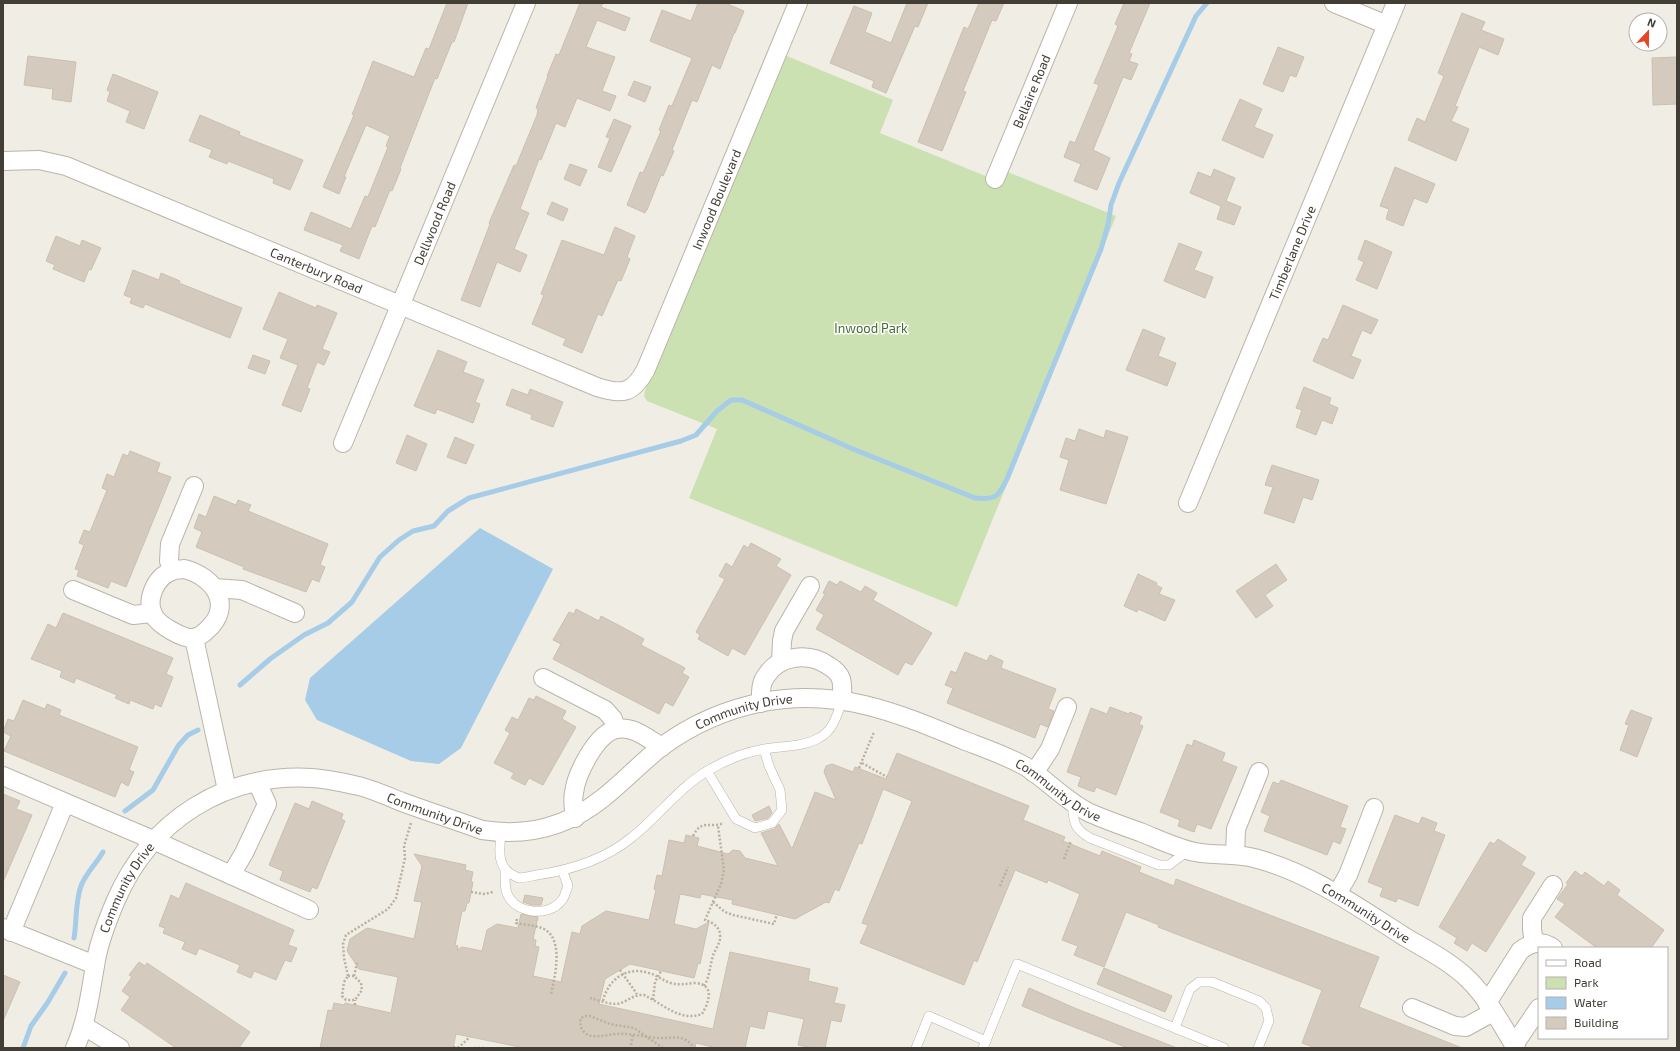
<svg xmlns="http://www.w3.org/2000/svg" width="1680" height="1051" font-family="'Exo 2',sans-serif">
	<rect width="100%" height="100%" fill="#f0ede5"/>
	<path fill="#cbe1b1" d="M782 54 893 100 880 133 988 177 993 166 1116 216 957 607 689 498 717 429 647 401 644 396 645 391Z"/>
	<path fill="#a6cce8" d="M480 528 553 569 461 748 439 764 411 761 317 720 305 700 310 678Z"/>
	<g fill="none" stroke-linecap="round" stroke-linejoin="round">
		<g stroke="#a6cce8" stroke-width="5">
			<path d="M240 685 270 659 304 635 328 623 352 602 380 557 399 540 413 531 434 526 448 511 469 498 681 441 696 435 717 411 731 400H742L853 449 975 498C996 500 998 497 1007 479L1101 249 1108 225 1111 205 1119 183 1196 16 1207 3"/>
			<path d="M125 811 153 790 178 746 188 735 198 730"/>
			<path d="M74 938C77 921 75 902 81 886 86 873 96 864 103 852"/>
			<path d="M23 1048 31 1026 48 1002 65 973"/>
		</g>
	</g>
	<g fill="#d4cbbe" stroke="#cbc0af">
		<path d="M447 3H468L454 42H452L437 79 435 78 400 168 401 169 392 191 390 190 375 227 372 226 359 259 340 251 343 245 304 230 311 212 351 229 365 196 368 197 388 147 386 146 390 136 366 125 344 177H346L339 194 323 187 354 115 352 114 354 110 373 61 414 77 426 48 429 49Z"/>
		<path d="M580 3H603L601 7 630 18 625 31 597 20 586 47 615 57 602 91 616 96 610 111 577 98 565 127 556 123 541 160 539 159 520 209 529 213 514 249 527 255 520 272 497 262 480 307 461 300 490 224 489 223 514 165 516 166 537 115 538 109 536 108 548 76H547L556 54 559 55Z"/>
		<path d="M698 3H725L744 11 735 33H734L720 69 712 65 697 102 692 100 672 150 674 151 663 176 661 175 647 210H646L645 213 627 205 640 172 643 173 661 131 659 130 669 105 672 106 692 58 650 41 662 10 691 21Z"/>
		<path d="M907 3H928L918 27 915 26 886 93 872 87 874 81 830 63 854 6 872 13 865 32 891 43Z"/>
		<path d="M979 3H1004L996 21 992 20 963 91 966 92 942 151 918 142 964 27 968 29Z"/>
		<path d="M1124 3H1150L1129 53 1132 54 1129 61 1138 64 1131 80 1123 77 1093 150 1110 158 1097 190 1074 181 1081 164 1064 157 1070 141 1075 143 1099 85 1094 83 1118 26 1115 24Z"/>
		<path d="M1462 13 1485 22 1481 30 1504 39 1498 55 1479 47 1455 106 1458 107 1451 121 1469 129 1456 161 1408 140 1417 118 1425 122 1444 76 1438 73Z"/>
		<path d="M1278 47 1304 57 1296 77 1290 75 1283 92 1263 84Z"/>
		<path d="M28 56 76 62 71 102 52 99 53 89 24 85Z"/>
		<path d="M1677 57V104L1653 105 1652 58Z"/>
		<path d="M113 74 158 92 144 129 126 122 130 111 107 101 110 92 107 90Z"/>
		<path d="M634 81 651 87 645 102 628 95Z"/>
		<path d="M1240 99 1262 109 1254 127 1273 135 1263 158 1222 140Z"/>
		<path d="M200 115 240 132 239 135 303 160 290 190 273 183 274 179 228 161 227 164 209 157 212 150 189 141Z"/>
		<path d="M614 119 631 126 611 172 598 167 610 138 606 137Z"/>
		<path d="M570 164 587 170 580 186 564 179Z"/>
		<path d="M1395 167 1435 184 1427 203 1414 198 1403 226 1386 219 1389 209 1380 206Z"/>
		<path d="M1214 169 1235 178 1226 201 1241 207 1234 225 1217 219 1221 206 1190 193 1198 172 1211 177Z"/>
		<path d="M552 202 568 209 563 221 547 214Z"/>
		<path d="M615 227 635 236 627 257 630 259 621 281 618 280 602 316 598 314 582 353 563 345 566 339 532 324 544 295 541 294 562 240 604 255Z"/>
		<path d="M56 236 80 246 82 240 101 248 91 270 89 269 84 282 53 269 55 265 46 261Z"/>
		<path d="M1365 240 1392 252 1377 289 1356 280 1364 262 1358 259Z"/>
		<path d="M1179 243 1202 252 1194 270 1213 277 1205 298 1164 281Z"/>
		<path d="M133 270 159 280 161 273 180 281 179 283 242 308 230 338 145 304 143 308 130 303 132 298 124 295Z"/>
		<path d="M279 292 316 308 317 305 337 313 322 349 330 352 324 365 317 362 307 388 310 389 301 412 282 405 298 365 280 358 288 339 263 329Z"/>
		<path d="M1343 305 1378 320 1371 334 1362 330 1351 356 1361 360 1353 379 1313 361 1323 338 1328 340Z"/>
		<path d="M1143 329 1165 338 1158 356 1176 363 1167 386 1126 370Z"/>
		<path d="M438 350 467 362 463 372 484 380 475 402 480 404 473 423 437 409 435 414 414 406Z"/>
		<path d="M253 355 270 361 265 374 248 368Z"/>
		<path d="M1304 387 1331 398 1329 404 1338 408 1332 424 1322 420 1316 435 1296 427 1302 410 1296 408Z"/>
		<path d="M512 389 528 395 530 389 563 402 553 427 531 419 532 415 506 405Z"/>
		<path d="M1079 429 1104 438 1106 430 1128 437 1106 504 1060 490 1069 460 1060 457 1066 438 1075 441Z"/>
		<path d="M407 435 427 444 416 471 396 463Z"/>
		<path d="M455 437 474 445 466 464 447 457Z"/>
		<path d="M130 451 160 463 157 472 171 477 126 587 111 581 108 588 77 576 79 570 75 569 84 545 79 543 84 530 90 532 107 490 102 488 107 474 114 477 123 454 128 456Z"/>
		<path d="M1272 465 1319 480 1312 500 1303 497 1294 523 1264 513 1273 487 1265 485Z"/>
		<path d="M214 496 236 505 238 500 251 505 248 511 328 544 320 565 325 567 319 582 312 579 306 592 243 569 244 567 196 547 202 532 194 528 199 514 206 517Z"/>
		<path d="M751 543 781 559 776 566 791 575 745 655 732 648 728 656 698 639 700 635 696 632 725 579 719 576 726 563 732 567 744 545 748 548Z"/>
		<path d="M1276 564 1287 580 1265 595 1273 606 1256 618 1236 591Z"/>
		<path d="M1138 574 1157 583 1156 585 1162 588 1159 594 1175 600 1165 621 1138 609 1137 612 1124 606Z"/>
		<path d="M829 581 837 585 840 581 861 592 865 586 877 593 873 600 932 633 912 665 905 662 898 675 816 629 824 615 816 610 825 594 823 593Z"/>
		<path d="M576 609 599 621 601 616 622 627 644 639 641 645 685 668 682 673 689 677 673 706 665 702 659 714 553 659 561 644 553 640 569 612 574 614Z"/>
		<path d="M63 613 173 658 166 674 173 677 161 707 155 704 153 709 130 700 129 704 115 698 117 695 76 678 74 683 60 677 62 671 31 659 48 624 56 628Z"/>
		<path d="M965 652 987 661 990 655 1003 661 1001 668 1056 689 1048 709 1054 711 1048 727 1040 724 1035 738 947 703 953 688 945 685 951 671 956 673Z"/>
		<path d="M536 696 566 711 562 719 576 727 543 785 529 778 525 785 511 778 514 773 494 763 510 733 505 730 512 717 518 720 529 698 534 700Z"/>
		<path d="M23 700 45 709 47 704 61 710 59 715 138 747 129 770 134 772 128 786 121 782 115 797 4 751 11 736 3 732 8 719 14 721Z"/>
		<path d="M1110 707 1129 714 1130 712 1142 717 1139 724 1143 726 1116 795 1096 787 1094 792 1078 786 1081 777 1067 772 1091 708 1107 714Z"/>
		<path d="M1631 710 1652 718 1637 757 1620 750 1629 725 1625 724Z"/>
		<path d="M1194 740 1225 753 1222 761 1237 767 1211 829 1197 824 1194 832 1178 826 1180 820 1160 812 1187 744 1192 746Z"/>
		<path d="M897 753 1029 806 1023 820 1065 837 1063 841 1100 856 1102 851 1141 867 1139 872 1174 886 1176 879 1379 957 1359 1007 1462 1048H1316L1302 1043 1322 990 1158 927 1159 925 1126 912 1104 967 1074 955 1078 946 1062 940 1080 894 1048 880 1047 883 1015 870 977 962 974 960 964 985 860 943 868 925 862 923 912 801 883 789 862 844 859 843 839 891 835 889 829 903 826 902 795 919 732 904 733 900 701 894 700 898 680 894 674 924 696 929 709 922 700 964 698 963 694 978 630 964 605 979 599 1004 713 1029 730 952 810 969 808 981 838 988 834 1003 845 1005 841 1022 831 1020 825 1048H813L798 1045 804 1019 768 1011 764 1029 750 1026 745 1048H717L696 1043 695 1048H524L456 1034 453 1048H320L328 1010 332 1011 334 1003 344 1005 345 1003 391 1013 398 977 359 969 347 951 350 939 367 928 414 939 422 902 414 901 422 866 414 854 466 865 465 870 473 872 471 882H473L469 903H467L465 911H462L455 945 458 946 457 950 462 947 482 951 487 930 497 924 518 928 521 914 538 917 533 939 536 940 535 946 539 947 533 976 561 982 572 932 580 934 582 926 606 911 649 920 656 890 654 889 657 875 662 876 669 840 684 843 686 835 699 838 697 846 728 854 733 850 740 851 745 858 778 866 761 833 774 829 779 824 792 849 815 792 836 800 824 772 826 766 832 764 853 772 855 767 886 779Z"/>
		<path d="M1281 780 1348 806 1340 827 1346 829 1340 844 1333 841 1327 855 1264 831 1270 816 1261 812 1273 782 1279 784Z"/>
		<path d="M3 794 20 801 16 809 32 815 3 882Z"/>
		<path d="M312 801 343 814 341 819 345 821 317 889 312 887 310 892 280 880 283 871 269 865 295 803 309 809Z"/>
		<path d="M769 806 772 813 768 818 755 821 752 815Z"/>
		<path d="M1395 815 1419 824 1422 817 1437 823 1434 831 1445 835 1418 906 1398 898 1396 902 1380 896 1383 888 1368 882Z"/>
		<path d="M1498 839 1526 857 1521 865 1535 873 1486 952 1472 943 1467 951 1454 943 1457 938 1439 927 1490 842 1494 844Z"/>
		<path d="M1575 871 1582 876 1585 872 1604 886 1608 881 1620 890 1617 895 1664 930 1651 948H1597L1555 917 1565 904 1557 899 1568 884 1566 883Z"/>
		<path d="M186 883 294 930 288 945 297 948 291 962 285 960 276 980 254 971 251 978 237 972 240 965 199 948 196 955 182 949 185 942 163 933 165 928 159 926 171 895 179 899Z"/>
		<path d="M525 895 543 898 541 905H532L523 902Z"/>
		<path d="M139 962 145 966 147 963 250 1032 239 1048H176L121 1010 130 997 122 991 132 977 129 975Z"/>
		<path d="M1104 968 1172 996 1165 1012 1097 984Z"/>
		<path d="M3 975 20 982 3 1021Z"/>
		<path d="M1029 988 1077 1009 1177 1048H1128L1056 1020 1022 1006Z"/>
	</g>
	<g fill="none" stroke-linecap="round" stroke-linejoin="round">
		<defs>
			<g id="service">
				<path d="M707 771 736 819 755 828 772 823 782 810 780 790 769 766 764 749"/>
				<path d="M1072 803C1074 822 1073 828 1090 838L1159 865H1169L1189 850"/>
				<path d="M501 833C500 847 496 865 511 874 513 875 516 877 519 878 524 878 531 876 537 875 571 870 604 860 631 838 658 817 679 787 709 770 726 760 745 752 765 749 782 746 803 747 819 738 833 731 837 715 842 701"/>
				<path d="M505 871C505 877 505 884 506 890 511 913 548 919 562 900 565 897 566 890 568 886L563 872"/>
				<path d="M1175 1028 1190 989 1199 982H1212L1259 1001 1266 1008 1269 1021 1258 1048"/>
				<path d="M916 1048 929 1016 986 1041"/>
				<path d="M983 1048 1017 964 1224 1048"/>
			</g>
			<g id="minor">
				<path d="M1334 3 1387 25"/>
				<path id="s1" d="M3 161 39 160 66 166 597 387C622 395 633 394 646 369L798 3"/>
				<path id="s2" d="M995 179 1068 3"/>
				<path id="s3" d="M343 443 526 3"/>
				<path id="s4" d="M1188 503 1396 3"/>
				<path d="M184 569C214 576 235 606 206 631 203 634 198 637 193 638 183 639 159 625 154 616 145 601 155 577 172 571 175 569 180 570 184 569Z"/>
				<path d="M172 570 169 561 170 544 194 486"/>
				<path d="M215 588 242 590 295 613"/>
				<path d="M73 590 133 615 152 613"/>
				<path d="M194 638 227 790"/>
				<path d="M781 662 782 641 784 631 810 586"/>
				<path d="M543 678 605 710 613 719 616 729"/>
				<path d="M761 703C761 693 760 684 766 676 779 655 809 652 829 666 834 669 839 673 841 679 843 686 842 694 842 701"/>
				<path d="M1034 773 1050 749 1067 707"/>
				<path d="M3 776 153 840 309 910"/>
				<path d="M575 818C574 810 572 801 574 793 576 775 596 733 617 729 634 726 648 739 662 747"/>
				<path d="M1235 855 1236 829 1259 772"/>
				<path d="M231 875 244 853 267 804 257 782"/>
				<path d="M1337 894 1348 875 1374 808"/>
				<path d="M3 928 95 965"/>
				<path d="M11 932 65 803"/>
				<path d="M1534 943 1532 929V918L1553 885"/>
				<path d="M1487 1003 1520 951C1531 942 1541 940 1553 948"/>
				<path d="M1412 1008 1455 1026 1466 1027 1493 1012"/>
				<path d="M84 1026 120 1048"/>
				<path d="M1514 1045 1539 1008"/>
				<path id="s5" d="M75 1048C87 1021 90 994 95 966 98 944 107 921 116 900 151 820 224 773 312 778 326 779 341 782 354 785 370 788 387 796 402 802 429 812 455 820 482 830 528 837 567 827 603 798 623 782 641 763 661 747 691 725 727 709 763 702 838 688 895 712 963 740 984 748 1008 756 1028 768 1049 782 1067 802 1090 813 1106 820 1123 826 1140 832 1158 839 1176 848 1195 852 1215 856 1235 853 1254 858 1309 872 1358 907 1405 937 1427 950 1451 962 1469 980 1488 999 1502 1025 1516 1048"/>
			</g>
		</defs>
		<use href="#service" stroke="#bbb4a8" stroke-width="10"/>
		<use href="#minor" stroke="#bbb4a8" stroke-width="20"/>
		<g stroke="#bbb09b" stroke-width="2.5" stroke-dasharray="2 2" stroke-linecap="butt">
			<path d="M862 763 887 777"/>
			<path d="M859 768 874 732"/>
			<path d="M693 836C702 818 710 829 724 823"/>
			<path d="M1064 859 1071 841"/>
			<path d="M1000 886 1008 867"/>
			<path d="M471 892 484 894 493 892"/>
			<path d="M713 902 725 912 733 915 774 924 777 914"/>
			<path d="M517 919 516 923C525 925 536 925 544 929 564 939 555 977 551 994"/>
			<path d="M620 970 637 994"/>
			<path d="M348 976 344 958 343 944 346 935 388 909 396 898 405 858 404 846 411 823"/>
			<path d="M348 976H354L361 983 362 990 355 1000H346L342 996 344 982Z"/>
			<path d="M354 976 357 963"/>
			<path d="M704 986C710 977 710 963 714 953 717 947 721 941 720 935 720 927 712 922 705 920L721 884 724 870 718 826"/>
			<path d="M590 998C598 1000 608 1004 616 1004 627 1003 632 994 644 995 663 1004 680 1022 702 1014 708 1004 716 985 696 983 687 983 680 986 671 983 663 981 657 975 649 973 627 966 608 979 603 1001"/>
			<path d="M653 1000 655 982 661 971"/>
			<path d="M355 1005V1000"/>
			<path d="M631 1045 633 1034"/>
			<path d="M453 1047 458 1048"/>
			<path d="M458 1048 470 1037"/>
			<path d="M474 1048H486"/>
			<path d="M517 1048V1047"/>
			<path d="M663 1048 634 1028 610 1024 590 1016H585L581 1018C578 1026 584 1036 593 1036 603 1037 613 1033 624 1034 636 1034 649 1038 661 1038 674 1038 685 1034 694 1048"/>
			<path d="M713 1048V1047"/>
		</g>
		<use href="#service" stroke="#fff" stroke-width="9"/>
		<use href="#minor" stroke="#fff" stroke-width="18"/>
	</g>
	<g text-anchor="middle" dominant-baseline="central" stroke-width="3" stroke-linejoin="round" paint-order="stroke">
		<g font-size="13" fill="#423d35" stroke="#fff">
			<text stroke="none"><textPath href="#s2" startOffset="95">Bellaire Road</textPath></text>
			<text stroke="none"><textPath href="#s1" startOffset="882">Inwood Boulevard</textPath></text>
			<text stroke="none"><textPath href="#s3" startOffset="238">Dellwood Road</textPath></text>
			<text stroke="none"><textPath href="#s4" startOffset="271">Timberlane Drive</textPath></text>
			<text stroke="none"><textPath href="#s1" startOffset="335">Canterbury Road</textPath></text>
			<text stroke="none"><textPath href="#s5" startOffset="877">Community Drive</textPath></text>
			<text stroke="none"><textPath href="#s5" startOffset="1213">Community Drive</textPath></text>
			<text stroke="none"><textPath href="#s5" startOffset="529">Community Drive</textPath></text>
			<text stroke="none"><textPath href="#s5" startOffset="170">Community Drive</textPath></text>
			<text stroke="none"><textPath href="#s5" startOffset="1549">Community Drive</textPath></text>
		</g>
		<g font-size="13" fill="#466d2f" stroke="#fff">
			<text x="871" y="328">Inwood Park</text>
		</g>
	</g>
	<rect width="1680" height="1051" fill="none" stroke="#423d35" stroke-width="8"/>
	<rect x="1538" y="947" width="130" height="92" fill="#ffffff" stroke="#b3b1ae"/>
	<rect x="1546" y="960" width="20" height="6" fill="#ffffff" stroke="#b3b1ae"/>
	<text x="1574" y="967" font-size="12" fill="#423d35">Road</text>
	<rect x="1546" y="977" width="20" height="12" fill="#cbe1b1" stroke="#b3b1ae"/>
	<text x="1574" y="987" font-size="12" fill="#423d35">Park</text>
	<rect x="1546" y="997" width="20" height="12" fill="#a6cce8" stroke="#b3b1ae"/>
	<text x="1574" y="1007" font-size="12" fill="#423d35">Water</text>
	<rect x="1546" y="1017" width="20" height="12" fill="#d4cbbe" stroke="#b3b1ae"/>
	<text x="1574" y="1027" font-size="12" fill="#423d35">Building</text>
	<g transform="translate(1648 32) rotate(22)"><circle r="19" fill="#ffffff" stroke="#b3b1ae"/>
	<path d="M0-3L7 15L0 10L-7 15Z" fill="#e44628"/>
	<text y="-6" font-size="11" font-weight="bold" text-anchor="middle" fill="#423d35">N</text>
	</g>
</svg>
